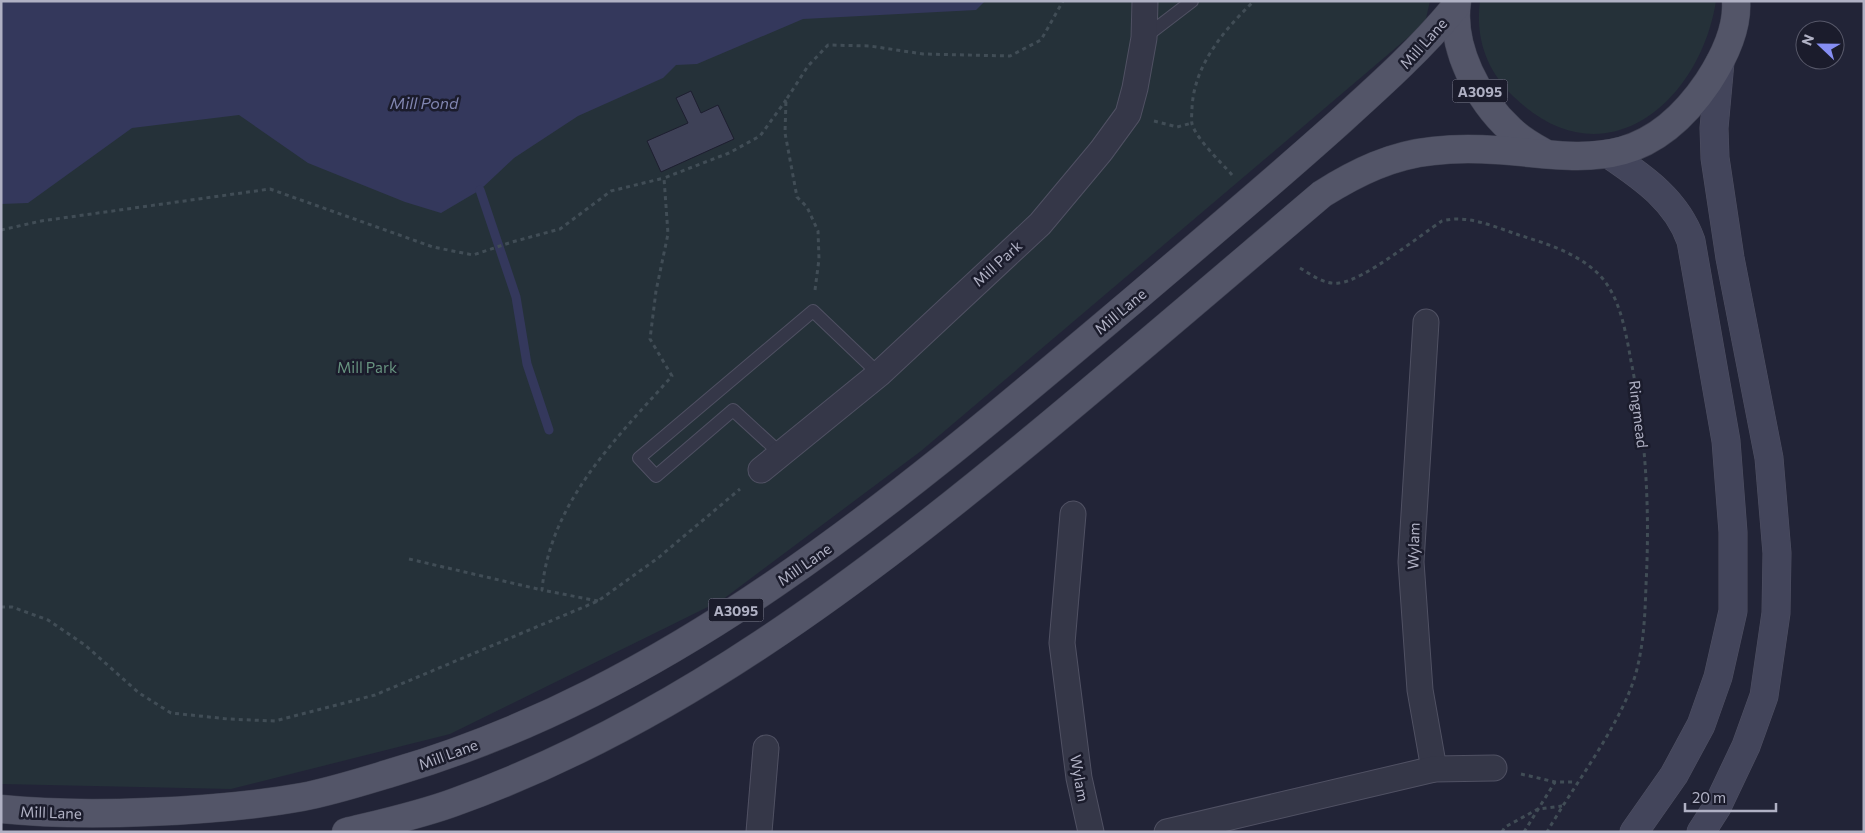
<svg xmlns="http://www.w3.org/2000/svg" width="1865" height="833" font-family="Commissioner,sans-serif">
	<rect width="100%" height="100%" fill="#222437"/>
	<g fill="#253139">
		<path d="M1 1H1430L1425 23 921 451 722 600 450 734 231 789 1 784Z"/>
		<path d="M1480 1H1716C1700 103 1604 184 1514 97 1487 71 1475 39 1480 1Z"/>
	</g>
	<path fill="#34385c" d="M1 1H985L976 10 803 19 697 64 676 65 663 78 578 116 514 158 480 190 441 213 405 202 308 163 239 115 132 128 28 203 1 204Z"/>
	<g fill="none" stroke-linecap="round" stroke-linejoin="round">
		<path stroke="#34385c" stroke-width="9" d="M480 190 516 297 527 364 549 430"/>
	</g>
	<path fill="#3e4157" stroke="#1d1e2f" d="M691 91 701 113 718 105 734 139 661 172 647 141 688 123 676 98Z"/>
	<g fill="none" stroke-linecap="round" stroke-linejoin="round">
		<defs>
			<g id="lane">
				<path d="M1145 37 1192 1"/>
				<path d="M781 454 733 410 656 476 639 458 813 311 879 374"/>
			</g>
			<g id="street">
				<path d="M1426 322 1411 562 1420 690 1434 769"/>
				<path d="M761 470 879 374 1040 224 1101 151 1128 114 1135 88 1144 38 1145 1"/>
				<path d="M1073 514 1062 643 1079 778 1091 832"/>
				<path d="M759 832 766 748"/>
				<path d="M1167 832 1434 769 1494 768"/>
			</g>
			<g id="secondary">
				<path d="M1610 155C1644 178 1677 201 1691 241L1726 441 1733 532V611L1718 677 1701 725 1674 775 1634 832"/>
				<path d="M1701 832 1717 807 1746 746 1764 696 1776 613 1777 553 1769 458 1730 258 1715 158 1714 128 1720 62"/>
			</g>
			<g id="primary">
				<path d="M1457 1C1450 47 1478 100 1511 130 1520 139 1532 146 1543 152"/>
				<path d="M1 809C50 814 99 814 148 812 199 810 252 806 302 797 333 791 364 781 394 772 680 688 908 490 1131 302 1199 244 1267 187 1334 127 1377 88 1419 51 1456 6"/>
				<path d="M346 832C383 823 420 815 455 802 675 723 863 579 1042 431 1136 353 1229 273 1322 194 1357 172 1392 155 1433 151 1546 138 1628 200 1708 82 1723 59 1738 29 1736 1"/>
			</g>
		</defs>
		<use href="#lane" stroke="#505163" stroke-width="14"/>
		<use href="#street" stroke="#505163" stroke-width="27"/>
		<use href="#secondary" stroke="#505163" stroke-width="29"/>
		<use href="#primary" stroke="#3e4051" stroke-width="29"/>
		<g stroke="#414d56" stroke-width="3" stroke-dasharray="4 4" stroke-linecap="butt">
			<path d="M1154 121 1177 127 1192 123"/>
			<path d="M1232 175C1221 162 1197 140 1192 124 1191 119 1192 113 1192 108 1194 65 1224 30 1254 1"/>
			<path d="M1 230 41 221 270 189 433 247 473 255 512 242 560 229 611 191 664 178"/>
			<path d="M1300 268C1312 275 1324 285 1339 283 1363 281 1419 236 1442 221 1467 214 1495 227 1519 235 1548 244 1583 255 1603 279 1621 301 1626 334 1631 361 1646 435 1650 510 1646 585 1645 614 1644 641 1637 669 1624 721 1575 783 1547 832"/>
			<path d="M815 290 819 259 818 231 807 207 797 197 785 133 786 100 808 66 828 45 870 46 923 54 1010 56 1041 40 1063 1"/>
			<path d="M409 559 542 590"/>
			<path d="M598 601 542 590C550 502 616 439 672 376L650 339 656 291 668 234 664 178 729 153 760 136 786 100"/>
			<path d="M1 607H12L48 620 85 645 139 693 171 713 228 719 275 721 375 695 598 601 658 558 740 489"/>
			<path d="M1521 774 1555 782H1576"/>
			<path d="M1502 832 1505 827 1538 809 1562 806"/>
			<path d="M1524 832 1555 782"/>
		</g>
		<use href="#lane" stroke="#353748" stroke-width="12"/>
		<use href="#street" stroke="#353748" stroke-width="25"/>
		<use href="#secondary" stroke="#43455b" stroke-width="28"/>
		<use href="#primary" stroke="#535568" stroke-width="28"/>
	</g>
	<g text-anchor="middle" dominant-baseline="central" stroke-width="5" stroke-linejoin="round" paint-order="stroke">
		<g fill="#1b1c2c" stroke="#838496" stroke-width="1">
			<rect x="1452.5" y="79.5" width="55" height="23" rx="4"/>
			<rect x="708.5" y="598.5" width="55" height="23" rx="4"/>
		</g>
		<g font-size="14" font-weight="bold" fill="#b0b1c4">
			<text x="1480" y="91">A3095</text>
			<text x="736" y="610">A3095</text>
		</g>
		<g font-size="15" fill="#b0b1c4" stroke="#1b1c2c">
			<text transform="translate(1423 43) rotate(-48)">Mill Lane</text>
			<text transform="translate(997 263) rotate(-42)">Mill Park</text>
			<text transform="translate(1120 311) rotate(-40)">Mill Lane</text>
			<text transform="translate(1639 414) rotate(83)">Ringmead</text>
			<text transform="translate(1413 546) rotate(-88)">Wylam</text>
			<text transform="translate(804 564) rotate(-35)">Mill Lane</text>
			<text transform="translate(448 754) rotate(-20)">Mill Lane</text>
			<text transform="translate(1080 778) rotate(80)">Wylam</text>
			<text transform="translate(51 812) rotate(2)">Mill Lane</text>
		</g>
		<g font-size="15" fill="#689480" stroke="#1b1c2c">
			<text x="367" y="367">Mill Park</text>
		</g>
		<g font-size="16" font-style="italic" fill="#8085b0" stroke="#1b1c2c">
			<text x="424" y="102">Mill Pond</text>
		</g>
	</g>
	<rect width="1865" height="833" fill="none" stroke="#b0b1c4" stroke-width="5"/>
	<g transform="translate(1820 45) rotate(292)"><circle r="24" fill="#1b1c2c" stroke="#575869"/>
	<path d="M0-4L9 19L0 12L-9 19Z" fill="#868ef3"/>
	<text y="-8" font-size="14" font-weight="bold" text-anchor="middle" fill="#b0b1c4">N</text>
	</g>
	<path d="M1685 803v8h91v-8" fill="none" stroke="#b0b1c4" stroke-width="2.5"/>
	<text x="1692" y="803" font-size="15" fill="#b0b1c4" stroke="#1b1c2c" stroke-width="4" paint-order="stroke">20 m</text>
</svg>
